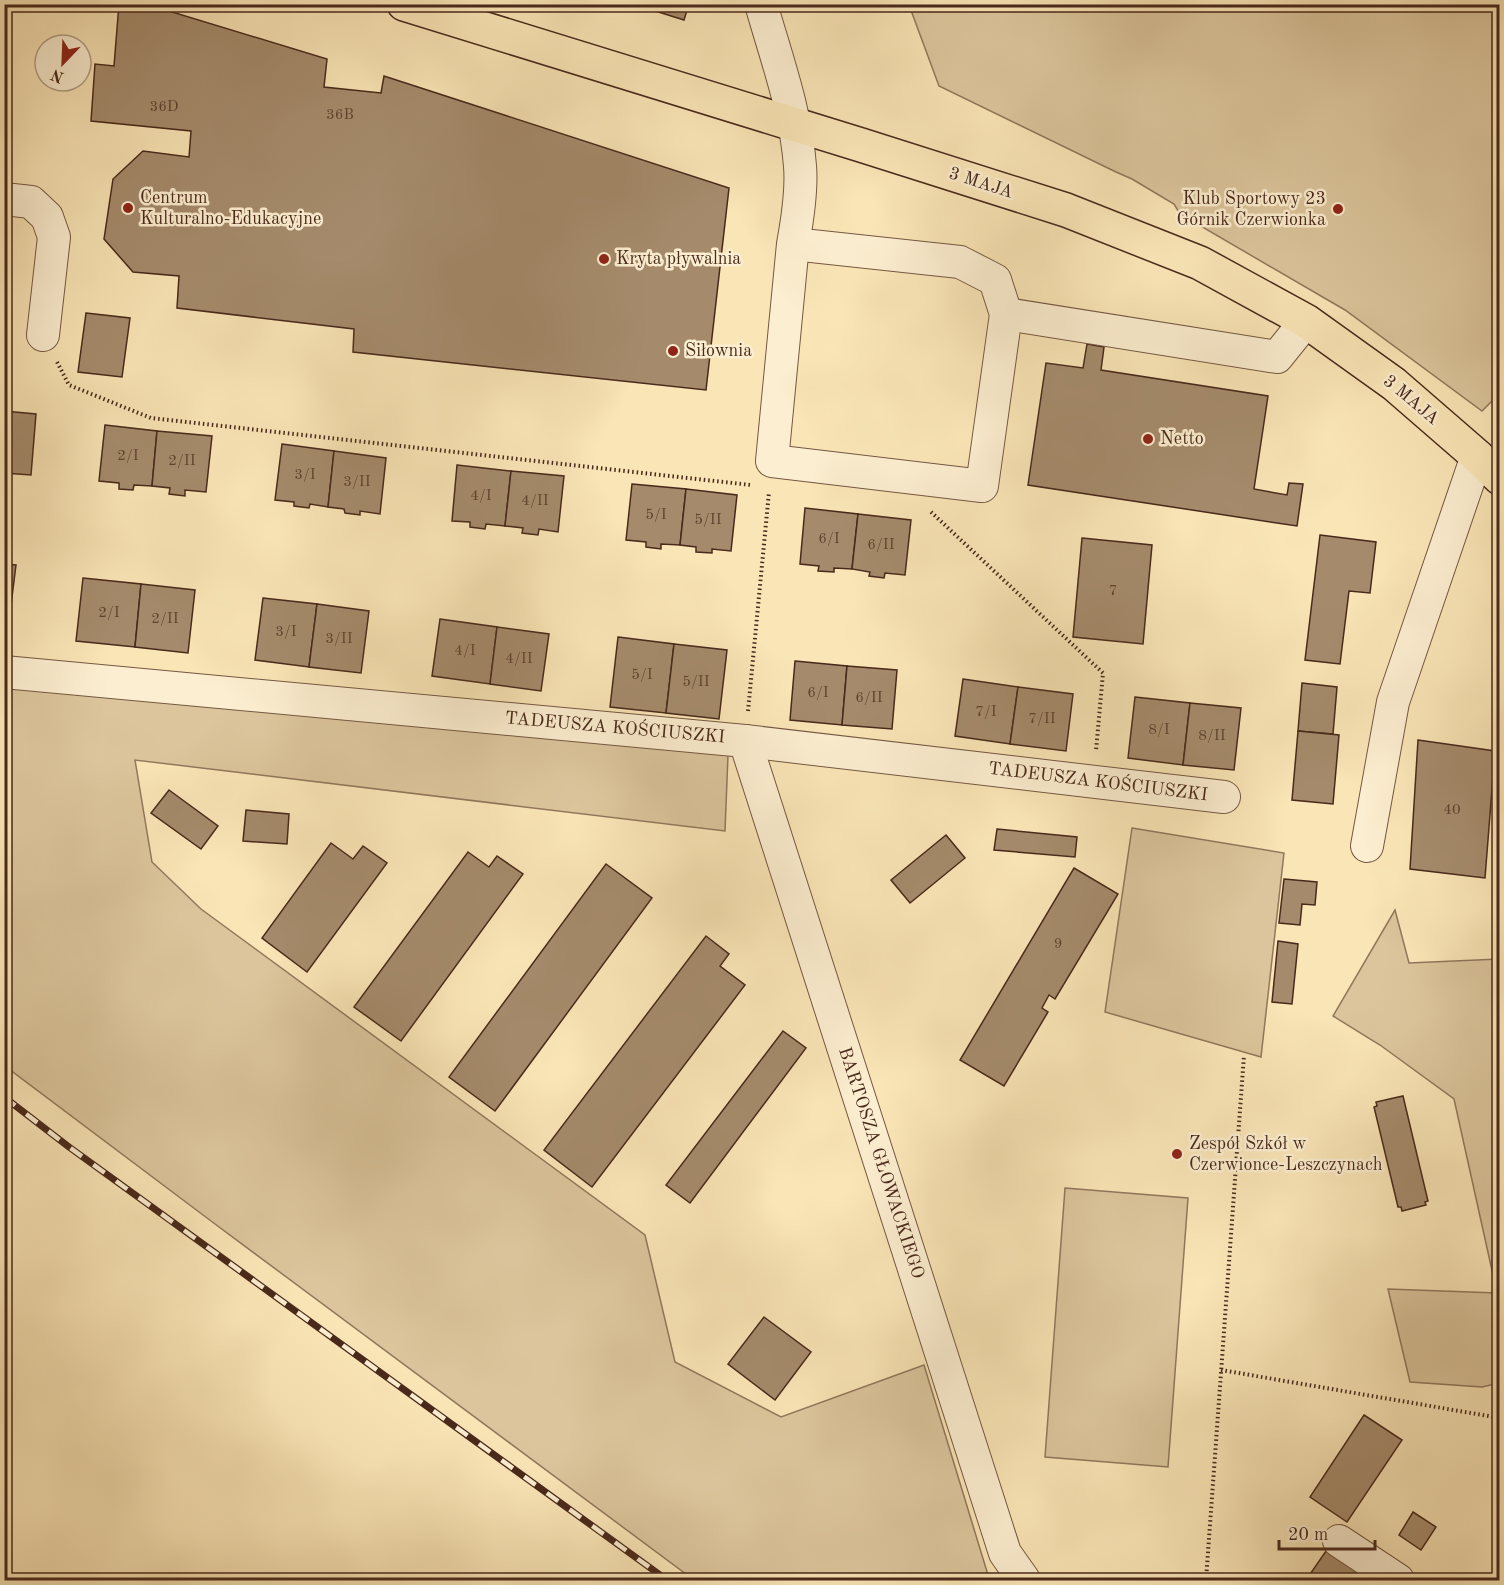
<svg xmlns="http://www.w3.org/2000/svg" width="1504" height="1585" font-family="'Old Standard TT',serif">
	<rect width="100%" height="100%" fill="#fae5b6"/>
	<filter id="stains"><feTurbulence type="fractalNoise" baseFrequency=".00333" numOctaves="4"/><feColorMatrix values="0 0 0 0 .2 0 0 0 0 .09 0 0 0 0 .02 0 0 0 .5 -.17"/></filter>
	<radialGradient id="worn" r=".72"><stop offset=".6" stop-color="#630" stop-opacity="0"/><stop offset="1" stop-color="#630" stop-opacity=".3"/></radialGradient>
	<g fill="#dcc59c" stroke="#92775c" stroke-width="1.5">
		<path d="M909 5H1499V394L1482 411 1345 310 1180 214 1174 204 1132 179 1116 172 939 86Z"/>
		<path d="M4 687 728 755 725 831 135 760 152 862 201 909 645 1235 675 1362 781 1417 924 1365 988 1575 992 1580H694L211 1221 5 1066Z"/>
		<path d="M1132 828 1284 853 1261 1057 1105 1012Z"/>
		<path d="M1395 910 1409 963 1499 959 1500 1383 1482 1387 1410 1382 1388 1289 1497 1293 1454 1099 1380 1045 1333 1016Z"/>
		<path d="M1065 1188 1188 1198 1168 1467 1045 1457Z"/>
	</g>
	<g fill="#a58b6c" stroke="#49291b" stroke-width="1.5">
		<path d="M119 4H146L327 59 324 87 381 93 384 76 729 188 706 390 353 352 354 329 177 308 179 276 133 272 104 239 113 179 143 151 189 157 191 131 91 121 95 64 114 66Z"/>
		<path d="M633 4H689L684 20Z"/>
		<path d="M86 313 130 318 122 377 78 372Z"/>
		<path d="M1087 344 1104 347 1101 370 1268 396 1254 489 1287 495 1289 483 1303 484 1297 526 1028 485 1046 363 1083 368Z"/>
		<path d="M4 411 36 414 31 475 4 473Z"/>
		<path d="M105 425 157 431 152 486 134 485 133 490 119 489V483L99 481Z"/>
		<path d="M157 431 212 436 206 492 185 490V496L169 494 170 488 152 486Z"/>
		<path d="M282 444 334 451 328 507 310 504 309 508 294 506V502L275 500Z"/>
		<path d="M334 451 386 458 380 514 360 511V515L345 513 344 509 328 507Z"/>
		<path d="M457 465 511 471 505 526 486 524 485 529 470 527V522L452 521Z"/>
		<path d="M511 471 564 476 558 532 539 529 538 535 522 533 523 528 505 526Z"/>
		<path d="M632 484 686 489 680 545 661 544V549L646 547V542L626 540Z"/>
		<path d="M686 489 737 495 731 551 712 549V553L696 552V547L680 545Z"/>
		<path d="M805 508 858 514 852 569 834 568V572L818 571 819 566 800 564Z"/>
		<path d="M858 514 911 520 905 575 885 573 884 578 869 576 870 572 852 569Z"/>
		<path d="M1320 535 1376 542 1370 593 1349 591 1340 664 1305 660Z"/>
		<path d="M1082 538 1152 545 1143 644 1073 637Z"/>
		<path d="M4 564 16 565 8 629H4Z"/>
		<path d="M83 578 141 584 135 647 76 641Z"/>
		<path d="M141 584 195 590 188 653 135 647Z"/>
		<path d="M263 598 317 604 309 667 255 660Z"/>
		<path d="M317 604 369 611 361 673 309 667Z"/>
		<path d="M440 619 497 627 490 684 432 676Z"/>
		<path d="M497 627 549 634 541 691 490 684Z"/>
		<path d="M618 637 674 644 666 713 610 707Z"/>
		<path d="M674 644 727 650 719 719 666 713Z"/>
		<path d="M795 661 847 666 842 725 790 720Z"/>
		<path d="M847 666 897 670 892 729 842 725Z"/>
		<path d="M963 679 1018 687 1010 744 955 736Z"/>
		<path d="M1302 683 1337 687 1333 734 1298 731Z"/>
		<path d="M1018 687 1073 694 1066 751 1010 744Z"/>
		<path d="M1135 697 1190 703 1183 765 1128 758Z"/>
		<path d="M1190 703 1241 708 1234 770 1183 765Z"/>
		<path d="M1298 731 1339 735 1333 804 1292 800Z"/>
		<path d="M1418 740 1495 751 1485 878 1410 869Z"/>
		<path d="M169 790 218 826 201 849 151 813Z"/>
		<path d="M246 810 289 814 287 844 243 841Z"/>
		<path d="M997 829 1077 837 1075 857 994 850Z"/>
		<path d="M946 835 965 858 910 903 891 880Z"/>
		<path d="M331 843 353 859 363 846 387 863 307 972 262 938Z"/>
		<path d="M468 852 489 867 497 856 523 874 401 1041 354 1007Z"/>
		<path d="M606 864 652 898 495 1111 449 1077Z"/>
		<path d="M1074 868 1118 894 1055 999 1049 995 1042 1008 1048 1012 1004 1086 960 1060Z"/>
		<path d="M1284 879 1317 882 1315 905 1302 904 1300 925 1279 923Z"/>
		<path d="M706 936 729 954 720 966 745 985 592 1187 544 1150Z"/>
		<path d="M1278 941 1298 944 1292 1004 1272 1002Z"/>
		<path d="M783 1031 806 1048 690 1203 666 1185Z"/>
		<path d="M1403 1096 1428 1201 1425 1202 1426 1205 1402 1211 1401 1207H1398L1374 1107 1377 1106 1376 1102Z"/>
		<path d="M764 1317 811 1352 775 1400 728 1364Z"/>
		<path d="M1364 1415 1402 1440 1347 1522 1310 1497Z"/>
		<path d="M1413 1512 1436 1527 1421 1550 1399 1535Z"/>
		<path d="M1326 1551 1370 1580H1306Z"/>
	</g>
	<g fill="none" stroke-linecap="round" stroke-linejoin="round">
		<defs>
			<g id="minor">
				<path d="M761 4C776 57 796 111 800 166 802 189 797 222 793 244L772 461 982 486 1006 314 995 280 960 262 793 244"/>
				<path d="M4 199 31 202 47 217 54 237 43 335"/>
				<path d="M1006 314 1277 357 1306 321"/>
				<path d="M4 672 745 741 1224 797"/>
				<path d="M745 741 1005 1553 1024 1580"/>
				<path d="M1367 846 1393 702 1477 456"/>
				<path d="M1339 1541 1398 1580"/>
			</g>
			<path id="major" d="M404 4 861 145 1066 210 1200 263 1306 321 1394 384 1477 456 1500 478"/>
		</defs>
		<use href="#minor" stroke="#755842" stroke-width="34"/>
		<use href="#major" stroke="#49291b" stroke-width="36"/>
		<g stroke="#49291b" stroke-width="4" stroke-dasharray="1.5 3" stroke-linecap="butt">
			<path d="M57 362 69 385 151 418 751 485"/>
			<path d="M931 512 1103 673 1096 751"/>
			<path d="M748 711 769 492"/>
			<path d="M1221 1370 1500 1418"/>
			<path d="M1206 1580 1244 1055"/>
		</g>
		<use href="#minor" stroke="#fceed0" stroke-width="32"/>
		<use href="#major" stroke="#fae5b6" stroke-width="33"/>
		<defs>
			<path id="rail" d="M4 1097 69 1147 667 1580"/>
		</defs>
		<use href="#rail" stroke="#49291b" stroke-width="7"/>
		<use href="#rail" stroke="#fceed0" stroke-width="4.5" stroke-dasharray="14" stroke-linecap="butt"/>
	</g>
	<g fill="#8f2418" stroke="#fceed0" stroke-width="2">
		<circle cx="128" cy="208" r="6"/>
		<circle cx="1338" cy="209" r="6"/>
		<circle cx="604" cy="259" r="6"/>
		<circle cx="673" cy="351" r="6"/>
		<circle cx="1148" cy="439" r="6"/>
		<circle cx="1177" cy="1154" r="6"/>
	</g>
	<g text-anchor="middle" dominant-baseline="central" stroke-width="5" stroke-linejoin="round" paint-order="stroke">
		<g font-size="15" fill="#60422f">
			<text x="164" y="107">36D</text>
			<text x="340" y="115">36B</text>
			<text x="128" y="456">2/I</text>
			<text x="182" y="461">2/II</text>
			<text x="305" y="475">3/I</text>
			<text x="357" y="482">3/II</text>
			<text x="481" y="496">4/I</text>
			<text x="535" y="501">4/II</text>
			<text x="656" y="515">5/I</text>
			<text x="708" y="520">5/II</text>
			<text x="829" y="539">6/I</text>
			<text x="881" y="545">6/II</text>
			<text x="1113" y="591">7</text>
			<text x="109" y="613">2/I</text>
			<text x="165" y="619">2/II</text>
			<text x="286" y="632">3/I</text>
			<text x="339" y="639">3/II</text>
			<text x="465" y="651">4/I</text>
			<text x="519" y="659">4/II</text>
			<text x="642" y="675">5/I</text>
			<text x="696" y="682">5/II</text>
			<text x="818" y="693">6/I</text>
			<text x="869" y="698">6/II</text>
			<text x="986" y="712">7/I</text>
			<text x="1042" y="719">7/II</text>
			<text x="1159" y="730">8/I</text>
			<text x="1212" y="736">8/II</text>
			<text x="1452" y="810">40</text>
			<text x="1058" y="944">9</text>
		</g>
		<g font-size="18" fill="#49291b" stroke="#fceed0">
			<text transform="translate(981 183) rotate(18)">3 MAJA</text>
			<text transform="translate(1411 400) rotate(40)">3 MAJA</text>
			<text transform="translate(615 728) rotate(5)">TADEUSZA KOŚCIUSZKI</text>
			<text transform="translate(1098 782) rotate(7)">TADEUSZA KOŚCIUSZKI</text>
			<text transform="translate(881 1163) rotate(72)">BARTOSZA GŁOWACKIEGO</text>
		</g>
		<g font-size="18" fill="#49291b" stroke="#fceed0" text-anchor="start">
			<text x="140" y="198">Centrum<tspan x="140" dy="21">Kulturalno-Edukacyjne</tspan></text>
			<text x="1326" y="199" text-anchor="end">Klub Sportowy 23<tspan x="1326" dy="21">Górnik Czerwionka</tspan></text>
			<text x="616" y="259">Kryta pływalnia</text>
			<text x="685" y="351">Siłownia</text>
			<text x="1160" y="439">Netto</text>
			<text x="1189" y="1144">Zespół Szkół w<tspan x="1189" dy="21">Czerwionce-Leszczynach</tspan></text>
		</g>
	</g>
	<rect width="1504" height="1585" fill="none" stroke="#fae5b6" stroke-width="24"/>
	<rect x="6" y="6" width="1492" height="1573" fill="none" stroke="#49291b" stroke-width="3"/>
	<rect x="12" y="12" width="1480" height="1561" fill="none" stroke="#49291b" stroke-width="1.5"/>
	<g transform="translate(63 63) rotate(203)"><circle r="28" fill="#fceed0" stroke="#b49f88" stroke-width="1.5"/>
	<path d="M0-4.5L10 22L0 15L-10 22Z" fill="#8f2418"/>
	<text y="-9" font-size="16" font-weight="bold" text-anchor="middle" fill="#49291b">N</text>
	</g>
	<path d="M1279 1540v9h96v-9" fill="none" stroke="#49291b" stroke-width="3"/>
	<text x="1288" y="1540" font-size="18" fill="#49291b" stroke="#fceed0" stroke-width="4.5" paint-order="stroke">20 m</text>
	<rect width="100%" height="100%" filter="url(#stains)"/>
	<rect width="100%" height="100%" fill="url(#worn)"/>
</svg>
